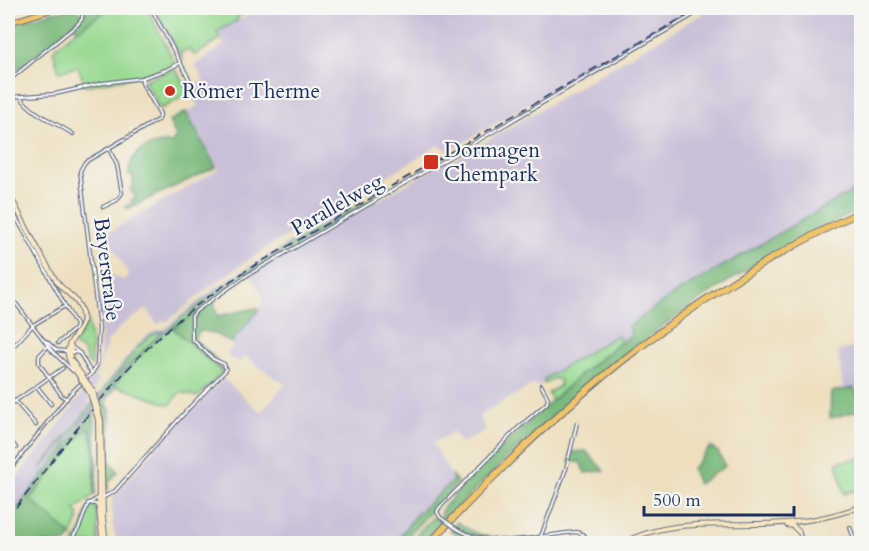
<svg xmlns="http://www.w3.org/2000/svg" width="869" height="551" font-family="Cardo,serif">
	<rect width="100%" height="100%" fill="#f6f6f2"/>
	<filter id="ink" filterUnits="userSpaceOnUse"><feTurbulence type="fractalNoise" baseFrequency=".0167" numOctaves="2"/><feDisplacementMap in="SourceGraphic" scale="12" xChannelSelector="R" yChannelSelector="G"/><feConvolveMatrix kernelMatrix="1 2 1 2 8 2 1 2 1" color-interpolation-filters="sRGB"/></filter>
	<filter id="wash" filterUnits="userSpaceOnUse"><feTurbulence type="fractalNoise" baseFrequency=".008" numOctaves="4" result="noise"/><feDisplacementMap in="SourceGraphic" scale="24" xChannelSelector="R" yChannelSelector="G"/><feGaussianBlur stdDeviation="1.35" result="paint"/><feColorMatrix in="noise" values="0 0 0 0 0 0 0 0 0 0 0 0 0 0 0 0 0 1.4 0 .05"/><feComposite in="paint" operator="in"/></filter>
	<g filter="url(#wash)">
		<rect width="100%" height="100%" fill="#eddfbe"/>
		<g fill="#c9bfd7">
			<path d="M261 8H693L448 151 439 145 268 247 206 289V290L168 321H162L157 325 147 309 123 324 107 342 96 379 99 380 88 402 90 404 134 348 146 336 156 330 164 329 212 290 246 268 340 213 342 216 234 279 204 300 166 332 119 380 8 519V489L73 407 75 401 80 397 85 384 95 376 100 360 101 333 98 300H101L103 289 110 274 123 280 129 275 106 234 219 169 187 112 198 106 192 97 193 91 198 85V83L204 80 195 65 224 45 217 32Z"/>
			<path d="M712 8H861V186L671 296 629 327 632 333 621 341 617 335 544 379 545 382 537 387 536 384 532 385 479 416 486 430 461 444 453 432 433 443 455 482 398 543H117L113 527 112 498 190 410 224 379 261 412 285 385 246 357 241 362 226 356 233 345 234 339 263 304V298L251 274 448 160 451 162Z"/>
			<path d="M861 346V422L859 411 860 402 854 388 843 390 838 351Z"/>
		</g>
		<g fill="#98da91" stroke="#5a8478" stroke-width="1.5">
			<path d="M110 8H147L175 63C148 77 114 80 85 86L78 66 59 72 53 50 69 36Z"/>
			<path d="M164 8H215L221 13 232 8H254L237 17 238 20 217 32 220 39C213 43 200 53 194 55L190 50H186L180 54 183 60 159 17 158 11Z"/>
			<path d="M175 69 190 93 161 109 144 80Z"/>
			<path d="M374 197 375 200 256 269 215 296 194 311 191 317 190 324 173 326 222 372 198 397 180 392 170 405 117 386 106 400 107 405 100 404C166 308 276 254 374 197Z"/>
			<path d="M86 313 93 350 91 351 92 366 88 363 84 352 74 345 85 326Z"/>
			<path d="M164 330 125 368 58 450 40 469 138 347 152 335Z"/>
			<path d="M617 335 621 341 581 374 552 401 548 393 560 386V380L555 378 543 384 545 382 544 379Z"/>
			<path d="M87 428C97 441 94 477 94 495L75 510 79 514 77 517 79 519 71 536 30 499Z"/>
			<path d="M861 458V503L859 504 855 490 844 494 837 462Z"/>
			<path d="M91 506H95C100 516 96 531 99 543H73L80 533 88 508Z"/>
		</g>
		<g fill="#7aba7b" stroke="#4a746c" stroke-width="1.5">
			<path d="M85 8H110L77 30 73 25 11 75 8 72V26L52 12 76 9 80 13H85Z"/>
			<path d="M186 112 216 167 127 209 126 206 132 204 131 200 136 198 130 189 133 187V176L129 175C128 152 151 141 172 143L176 136 169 121Z"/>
			<path d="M861 186V209C801 238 743 270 688 308 590 376 505 457 423 543L407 544 432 518 443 519 440 514 443 508 470 478 519 431 581 374 632 334 628 327 671 296Z"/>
			<path d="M214 301 217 316 256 308 259 310 234 339 232 343 211 332 200 331 194 339 216 359 222 372 173 328Z"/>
			<path d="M854 388 860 402 859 411 830 418 831 392Z"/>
			<path d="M100 404 107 405 110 411V461L118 472 109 482 108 489 106 488 104 427Z"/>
			<path d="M94 411 97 466 95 496C94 474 99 450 90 429L87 428 30 499 72 536 66 543H8V519Z"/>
			<path d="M710 447 718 452 725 466 698 484 692 469Z"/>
			<path d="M586 451 604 471 585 473 580 462H569L572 452Z"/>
			<path d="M452 476 458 483 401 543H395L415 516 453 481Z"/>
			<path d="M457 522C473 533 487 539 507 538L508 543H471L450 531Z"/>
		</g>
	</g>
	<g filter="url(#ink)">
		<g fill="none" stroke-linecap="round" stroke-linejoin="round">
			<defs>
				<g id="street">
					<path d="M151 8 195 90"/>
					<path d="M8 81 77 25 82 19 83 8"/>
					<path d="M8 97 55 94 103 83 142 78 166 70 180 63"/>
					<path d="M21 97C30 113 58 124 73 134"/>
					<path d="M8 203 76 325 75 329 58 343"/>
					<path d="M103 207 117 200 122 193 117 165 109 149"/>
					<path d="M8 293 52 351 73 371"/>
					<path d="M46 341 56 350 80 353"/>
					<path d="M48 346 39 356V363L62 396 67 399"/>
					<path d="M73 348C86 357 82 362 92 373"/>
					<path d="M8 352 33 325 65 306"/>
					<path d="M38 388 51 404"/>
					<path d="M15 401 36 425"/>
					<path d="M8 406 63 368"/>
					<path d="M8 436 16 448"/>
					<path d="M8 472 69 395 92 373 97 365 99 328 80 171 85 162 159 119 160 114 142 83V78"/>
					<path d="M104 497 115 491 188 409 226 370 224 364 213 359 192 339V316L196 311 246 276 705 8"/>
					<path d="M88 503 96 504 98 508"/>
					<path d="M440 517 437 512 439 508 518 428 547 403 548 398 541 385"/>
					<path d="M850 527 856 544"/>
					<path d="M457 529C493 551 537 535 577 532L584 535 591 544"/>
					<path d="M799 533 805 544"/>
					<path d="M541 536 566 469 577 423"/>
					<path d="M854 540 862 538"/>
					<path d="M68 544 79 528 88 504 98 498"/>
					<path d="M702 544H780"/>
				</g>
				<g id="secondary">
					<path d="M8 192C24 222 39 254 57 282 64 292 78 298 81 310 91 337 50 339 77 373"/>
					<path d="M71 346 70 358 78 370"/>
					<path d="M98 420 99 510 103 544"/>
					<path d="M101 420 103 518 106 544"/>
					<path d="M787 525 793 526 799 532"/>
					<path d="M621 544C664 520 710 525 757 524 793 524 828 519 862 506"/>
				</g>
				<path id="primary" d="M8 23 57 8"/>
				<path id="highway" d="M429 544C557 405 689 292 862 211"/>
			</defs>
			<use href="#street" stroke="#646d80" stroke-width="4.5"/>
			<use href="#secondary" stroke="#646d80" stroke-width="6"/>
			<use href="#primary" stroke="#646d80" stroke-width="7"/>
			<use href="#highway" stroke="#646d80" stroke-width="8"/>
			<use href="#street" stroke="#fff" stroke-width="2"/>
			<use href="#secondary" stroke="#f9e7c3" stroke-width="4"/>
			<use href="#primary" stroke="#f0c469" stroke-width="4.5"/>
			<use href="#highway" stroke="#f0c469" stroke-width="6"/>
			<path stroke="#1b2f5e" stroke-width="1.5" stroke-dasharray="9 4.5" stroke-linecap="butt" d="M8 518C52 462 94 402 144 352 176 319 213 292 252 267L699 8"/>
			<defs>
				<path id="street-bridge" d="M440 517 457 529"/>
				<g id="secondary-bridge">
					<path d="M78 370 93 391 101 420"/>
					<path d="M77 373 90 393 98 420"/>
				</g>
			</defs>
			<use href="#street-bridge" stroke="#646d80" stroke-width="4.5" stroke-linecap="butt"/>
			<use href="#secondary-bridge" stroke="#646d80" stroke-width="6" stroke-linecap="butt"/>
			<use href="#street-bridge" stroke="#fff" stroke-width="2"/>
			<use href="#secondary-bridge" stroke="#f9e7c3" stroke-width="4"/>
		</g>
	</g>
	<g fill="#c8321e" stroke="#f6f6f2" stroke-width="2">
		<circle cx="170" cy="91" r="6"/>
		<rect x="423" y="154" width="16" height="16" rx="3"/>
	</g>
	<g text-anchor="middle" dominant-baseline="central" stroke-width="4.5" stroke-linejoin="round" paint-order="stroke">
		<g font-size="21" fill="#1b2f5e" stroke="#f6f6f2" text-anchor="start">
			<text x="182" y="91">Römer Therme</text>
			<text x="444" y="150">Dormagen<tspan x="444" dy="24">Chempark</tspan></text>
		</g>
		<g font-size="21" fill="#1b2f5e" stroke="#f6f6f2">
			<text transform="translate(337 205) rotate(-30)">Parallelweg</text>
			<text transform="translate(107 269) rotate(83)">Bayerstraße</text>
		</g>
	</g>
	<rect width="869" height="551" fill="none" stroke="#f6f6f2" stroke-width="30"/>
	<path d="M644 506v9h150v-9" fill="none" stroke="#1b2f5e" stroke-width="3"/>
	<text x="653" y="506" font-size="18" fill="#1b2f5e" stroke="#f6f6f2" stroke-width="4.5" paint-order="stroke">500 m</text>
</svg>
